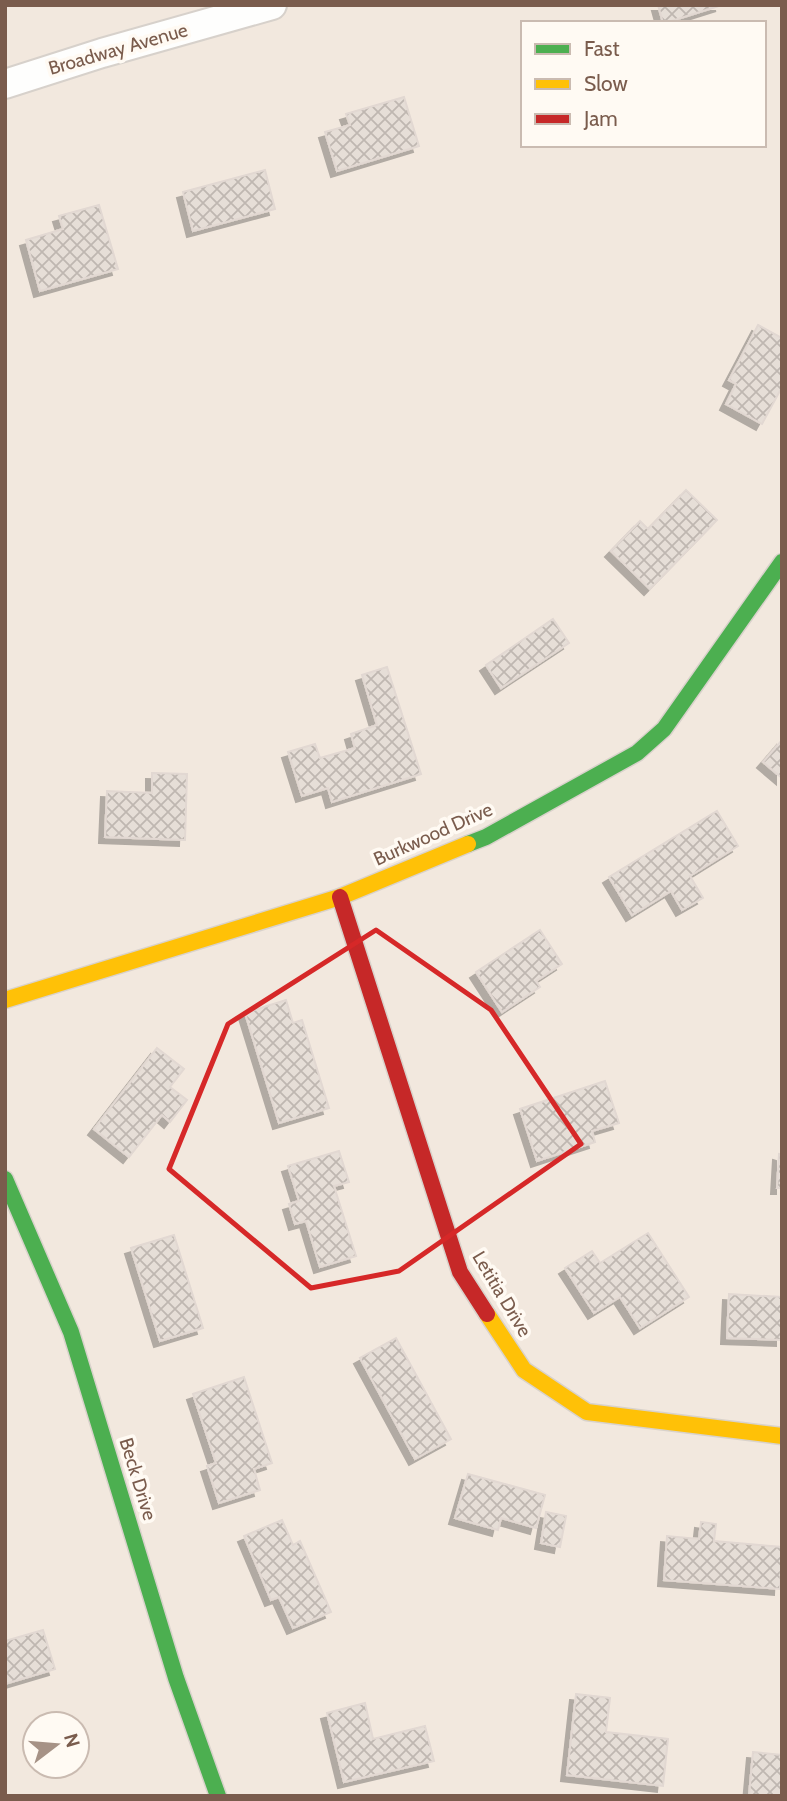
<svg xmlns="http://www.w3.org/2000/svg" width="787" height="1801" font-family="Cabin,sans-serif">
	<defs>
		<pattern id="building-cross-hatch" width="8" height="8" patternUnits="userSpaceOnUse" patternTransform="scale(1.75)"><rect width="8" height="8" fill="#e6ded7"/><path d="M0 0l8 8M0 8l8-8" fill="none" stroke="#bfb7b1"/></pattern>
		<filter id="shadow"><feDropShadow dx="-6" dy="6" stdDeviation="0" flood-color="#0004"/></filter>
	</defs>
	<rect width="100%" height="100%" fill="#f9f5f0"/>
	<path fill="#f2e8de" fill-rule="evenodd" d="M5 5H782V1796H5ZM523 23H764V145H523ZM35 1724H77V1766H35Z"/>
	<g fill="url(#building-cross-hatch)" stroke="#e2d8d2" stroke-width="2" filter="url(#shadow)">
		<path d="M658 5H722L665 23H663Z"/>
		<path d="M404 97 419 146 337 171 325 132 350 125 346 114Z"/>
		<path d="M265 170 275 209 193 231 183 192Z"/>
		<path d="M99 205 118 269 40 291 26 240 63 229 59 216Z"/>
		<path d="M758 325 782 338V387L762 424 726 404 736 384 729 380Z"/>
		<path d="M686 490 717 520 650 589 611 551 640 521 648 529Z"/>
		<path d="M553 619 569 643 501 688 486 665Z"/>
		<path d="M387 667 421 774 332 802 328 788 302 796 288 752 315 744 320 758 355 748 351 734 377 725 362 675Z"/>
		<path d="M782 740V778L763 762Z"/>
		<path d="M152 773 187 774 185 840 105 837 107 791 152 793Z"/>
		<path d="M717 811 738 846 690 876 703 898 682 910 671 891 632 915 609 877Z"/>
		<path d="M540 930 562 964 536 981 540 987 502 1012 476 972Z"/>
		<path d="M286 1000 293 1023 302 1020 329 1108 279 1123 245 1013Z"/>
		<path d="M157 1048 184 1069 170 1087 187 1100 170 1122 162 1115 129 1157 94 1129Z"/>
		<path d="M605 1081 619 1123 592 1131 595 1142 537 1161 520 1109Z"/>
		<path d="M339 1151 349 1182 334 1186 356 1256 320 1267 306 1221 295 1224 289 1204 299 1201 288 1166Z"/>
		<path d="M779 1154 782 1155V1188H777Z"/>
		<path d="M648 1233 689 1297 640 1328 620 1297 594 1313 565 1268 592 1251 600 1263Z"/>
		<path d="M174 1235 203 1328 160 1341 131 1248Z"/>
		<path d="M782 1293V1340L727 1338 729 1294 782 1297Z"/>
		<path d="M396 1338 451 1439 415 1459 360 1358Z"/>
		<path d="M244 1377 272 1463 254 1469 260 1490 219 1503 207 1466 216 1463 193 1394Z"/>
		<path d="M468 1474 545 1495 536 1528 501 1518 498 1530 455 1518Z"/>
		<path d="M546 1512 566 1516 560 1547 541 1543Z"/>
		<path d="M282 1520 293 1545 300 1541 331 1612 293 1628 279 1597 271 1600 244 1536Z"/>
		<path d="M701 1522 716 1524 714 1541 782 1547 780 1589 664 1580 667 1536 699 1539Z"/>
		<path d="M43 1630 55 1669 5 1684V1641Z"/>
		<path d="M576 1694 610 1698 606 1732 668 1739 663 1786 567 1775Z"/>
		<path d="M365 1703 373 1739 425 1726 434 1761 344 1782 327 1713Z"/>
		<path d="M753 1752 782 1755V1796H749Z"/>
	</g>
	<g fill="none" stroke-linecap="round" stroke-linejoin="round">
		<defs>
			<path id="street" d="M5 84 102 53 272 5"/>
			<g id="fast">
				<path d="M468 844 486 837 637 753 664 729 782 562"/>
				<path d="M5 1179 71 1332 176 1678 218 1796"/>
			</g>
			<g id="slow">
				<path d="M5 1000 340 897 468 844"/>
				<path d="M487 1314 524 1370 587 1412 782 1436"/>
			</g>
			<path id="jam" d="M340 897 460 1272 487 1314"/>
		</defs>
		<use href="#street" stroke="#d7d1cb" stroke-width="32"/>
		<use href="#fast" stroke="#d9d2cb" stroke-width="19"/>
		<use href="#slow" stroke="#d9d2cb" stroke-width="19"/>
		<use href="#jam" stroke="#d9d2cb" stroke-width="19"/>
		<use href="#street" stroke="#fefefd" stroke-width="28"/>
		<use href="#fast" stroke="#4caf50" stroke-width="16"/>
		<use href="#slow" stroke="#ffc107" stroke-width="16"/>
		<use href="#jam" stroke="#c62828" stroke-width="16"/>
	</g>
	<path fill="none" stroke="#d62828" stroke-width="5" stroke-linejoin="round" d="M376 930 491 1010 581 1144 399 1271 311 1288 169 1169 228 1024Z"/>
	<g text-anchor="middle" dominant-baseline="central" stroke-width="7" stroke-linejoin="round" paint-order="stroke">
		<g font-size="19" fill="#7a5c4d" stroke="#fffaf3">
			<text transform="translate(118 49) rotate(-16)">Broadway Avenue</text>
			<text transform="translate(433 834) rotate(-24)">Burkwood Drive</text>
			<text transform="translate(502 1294) rotate(59)">Letitia Drive</text>
			<text transform="translate(138 1479) rotate(73)">Beck Drive</text>
		</g>
	</g>
	<rect width="787" height="1801" fill="none" stroke="#7a5c4d" stroke-width="14"/>
	<rect x="521" y="21" width="245" height="126" fill="#fffaf3" stroke="#cabbb1" stroke-width="2"/>
	<rect x="535" y="44" width="35" height="10" fill="#4caf50" stroke="#cabbb1" stroke-width="2"/>
	<text x="584" y="56" font-size="21" fill="#7a5c4d">Fast</text>
	<rect x="535" y="79" width="35" height="10" fill="#ffc107" stroke="#cabbb1" stroke-width="2"/>
	<text x="584" y="91" font-size="21" fill="#7a5c4d">Slow</text>
	<rect x="535" y="114" width="35" height="10" fill="#c62828" stroke="#cabbb1" stroke-width="2"/>
	<text x="584" y="126" font-size="21" fill="#7a5c4d">Jam</text>
	<g transform="translate(56 1745) rotate(74)"><circle r="33" fill="#fffaf3" stroke="#cabbb1" stroke-width="2"/>
	<path d="M0-5L12 26L0 18L-12 26Z" fill="#a69286"/>
	<text y="-10" font-size="19" font-weight="bold" text-anchor="middle" fill="#7a5c4d">N</text>
	</g>
</svg>
